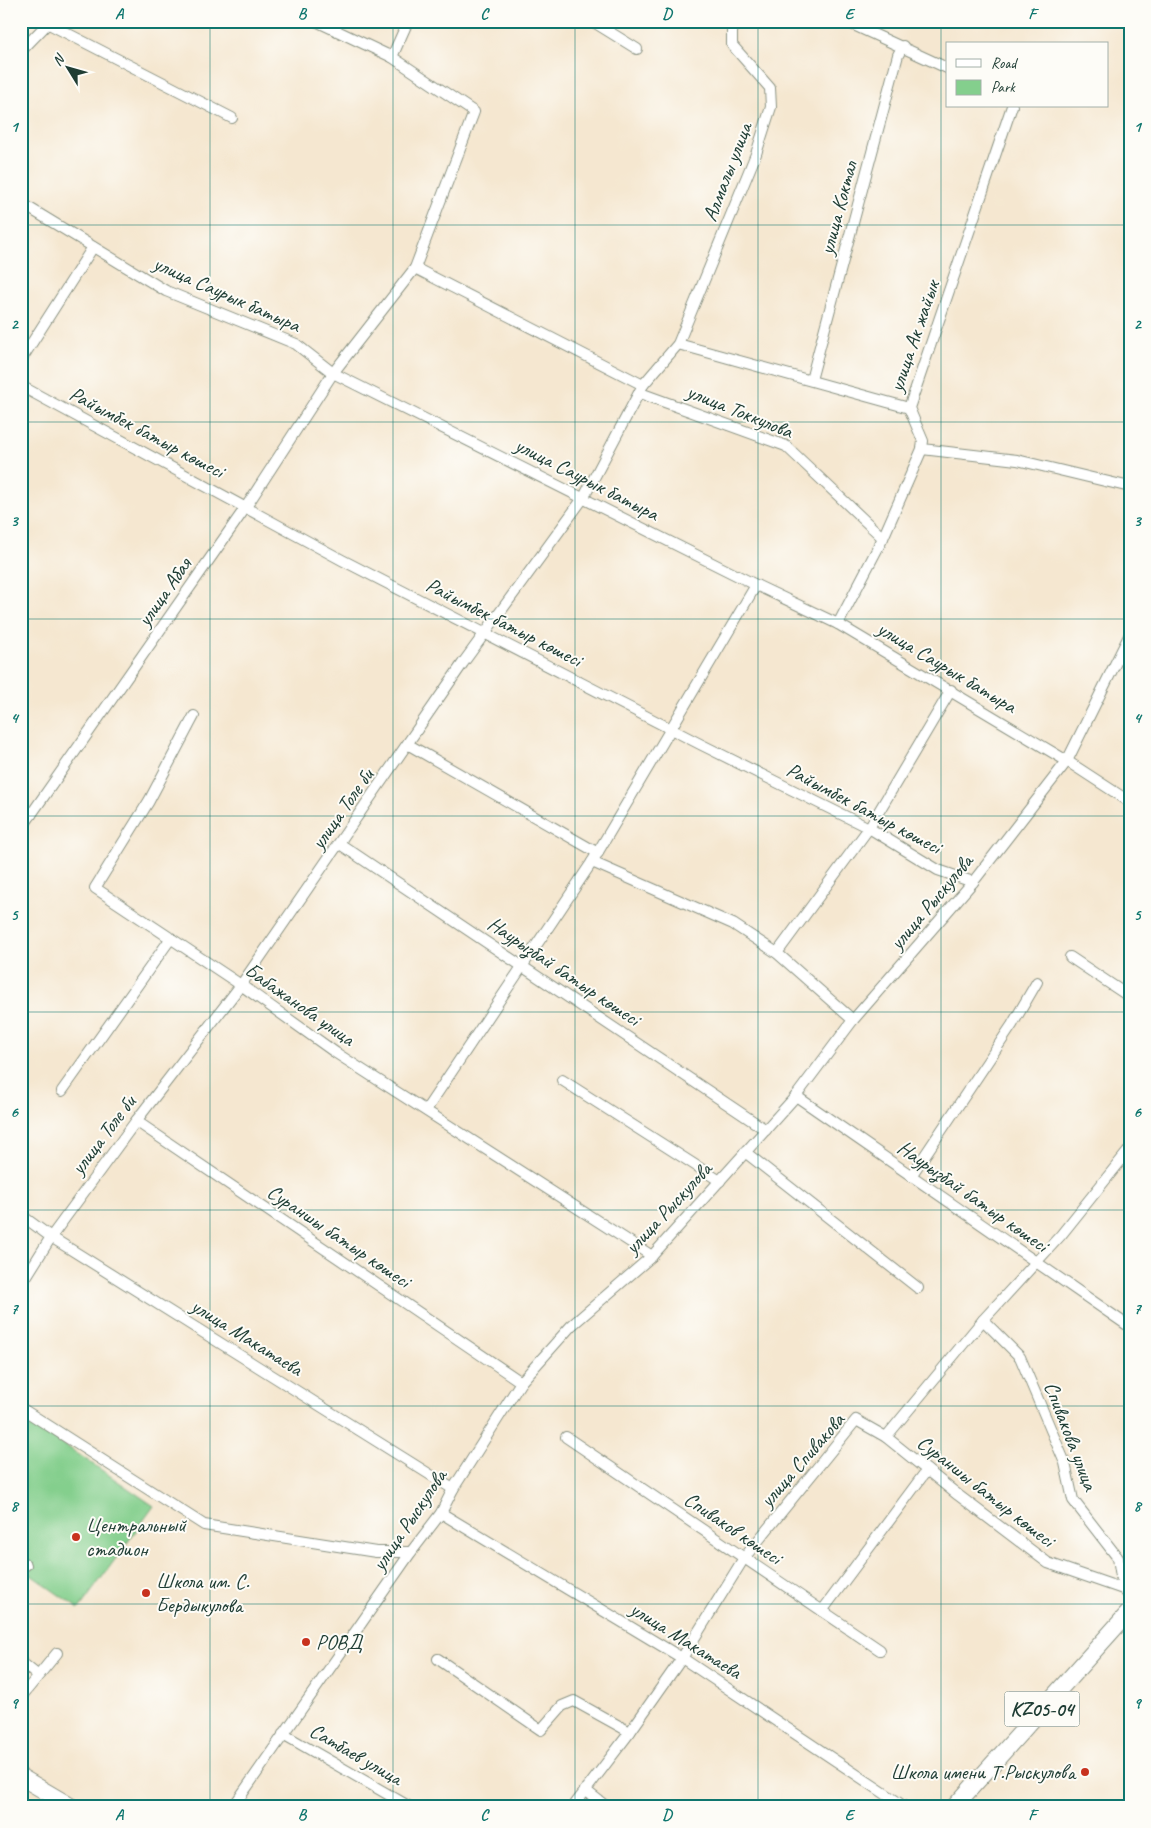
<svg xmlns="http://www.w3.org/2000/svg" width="1151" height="1828" font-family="Caveat,sans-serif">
	<rect width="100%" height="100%" fill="#fdfcf7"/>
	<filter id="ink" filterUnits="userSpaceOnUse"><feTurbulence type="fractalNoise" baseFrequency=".02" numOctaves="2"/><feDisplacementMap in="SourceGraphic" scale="10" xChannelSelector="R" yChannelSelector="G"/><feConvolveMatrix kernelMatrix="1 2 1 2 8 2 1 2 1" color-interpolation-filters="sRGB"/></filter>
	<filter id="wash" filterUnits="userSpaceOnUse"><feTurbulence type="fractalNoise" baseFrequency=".0096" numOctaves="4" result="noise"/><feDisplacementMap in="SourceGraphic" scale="20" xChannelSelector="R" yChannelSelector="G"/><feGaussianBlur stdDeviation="1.12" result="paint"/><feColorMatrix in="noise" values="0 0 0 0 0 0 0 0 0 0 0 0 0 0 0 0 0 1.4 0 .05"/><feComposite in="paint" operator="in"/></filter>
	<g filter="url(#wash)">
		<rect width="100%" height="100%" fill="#f5e7d0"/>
		<path fill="#84cf8d" stroke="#528660" d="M21 1415 154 1506 79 1609 21 1568Z"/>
	</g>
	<g filter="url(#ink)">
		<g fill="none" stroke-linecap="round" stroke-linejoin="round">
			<defs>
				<g id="street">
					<path d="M316 21 392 57"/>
					<path d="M592 21 637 49"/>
					<path d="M845 21 947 68"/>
					<path d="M49 24 232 118"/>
					<path d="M21 51 50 21"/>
					<path d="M21 203 166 291 296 344 333 373 756 585 838 624 1067 761 1130 802"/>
					<path d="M415 268 643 385"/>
					<path d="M678 344 909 408"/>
					<path d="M21 360 93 247"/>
					<path d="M811 380 898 55 903 46"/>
					<path d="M21 386 342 560 700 744 869 828 938 870 973 882"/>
					<path d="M640 393 786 446 883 538"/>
					<path d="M922 449 1017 460 1130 487"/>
					<path d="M838 624 883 538 922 449 923 441 909 408 1012 106"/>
					<path d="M194 716 149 801 95 888 241 985 336 1053 652 1256"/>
					<path d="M409 745 598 853"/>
					<path d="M21 809 31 815"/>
					<path d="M21 829 246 507 333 373 415 268 474 112 392 57 408 21"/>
					<path d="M340 844 766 1130"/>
					<path d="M592 862 733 924 777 953 853 1020"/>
					<path d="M777 953 869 828 951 690"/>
					<path d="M1070 957 1130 997"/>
					<path d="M562 1080 720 1181"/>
					<path d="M62 1091 171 938"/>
					<path d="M796 1096 1130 1327"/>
					<path d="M426 1110 592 862 756 585"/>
					<path d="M136 1121 521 1382"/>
					<path d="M745 1152 918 1288"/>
					<path d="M911 1176 1012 1025 1037 982"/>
					<path d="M21 1215 51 1237 453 1489"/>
					<path d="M21 1285 51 1237 136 1121 241 985 463 663 584 497 643 385 678 344 756 154 771 107 770 88 732 45V31L738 21"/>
					<path d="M983 1320 1020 1357 1065 1463 1073 1500 1118 1558 1123 1589 1130 1596"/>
					<path d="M21 1408 204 1525 376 1552H411"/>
					<path d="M566 1437 880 1650"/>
					<path d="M886 1437 958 1495 1048 1563 1123 1589"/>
					<path d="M441 1513 682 1658 905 1807"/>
					<path d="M21 1561 26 1565"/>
					<path d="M822 1611 927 1470"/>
					<path d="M438 1659 541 1730 562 1706 574 1701 630 1732"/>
					<path d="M21 1662 37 1675"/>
					<path d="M21 1697 57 1653"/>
					<path d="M283 1734 410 1807"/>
					<path d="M585 1790 607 1807"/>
					<path d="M233 1807 411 1552 441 1513 453 1489 521 1382 571 1326 652 1256 796 1096 853 1020 973 882 1067 761 1130 634"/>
					<path d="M573 1807 630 1732 682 1658 744 1558 856 1420 886 1437 983 1320 1061 1235 1130 1149"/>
				</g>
				<g id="primary">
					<path d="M21 1777 72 1807"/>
					<path d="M954 1807 1130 1611"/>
				</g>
			</defs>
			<use href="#street" stroke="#8a9282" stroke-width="12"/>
			<use href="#primary" stroke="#8a9282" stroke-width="18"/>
			<use href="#street" stroke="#fff" stroke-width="10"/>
			<use href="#primary" stroke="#fff" stroke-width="16"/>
		</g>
	</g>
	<path fill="none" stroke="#0f766e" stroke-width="1" stroke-opacity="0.55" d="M210 21V1807M393 21V1807M575 21V1807M758 21V1807M941 21V1807M21 225H1130M21 422H1130M21 619H1130M21 816H1130M21 1012H1130M21 1210H1130M21 1406H1130M21 1604H1130"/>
	<g fill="#c8321e" stroke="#fdfcf7" stroke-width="2">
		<circle cx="76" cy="1537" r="5"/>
		<circle cx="146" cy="1593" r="5"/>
		<circle cx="306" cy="1642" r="5"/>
		<circle cx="1085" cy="1772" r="5"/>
	</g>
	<g text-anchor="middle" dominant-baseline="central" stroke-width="4" stroke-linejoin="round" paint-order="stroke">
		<rect fill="#fdfcf7" stroke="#62766e" stroke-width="1" x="1004.5" y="1691.5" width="75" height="35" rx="4"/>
		<g font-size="20" font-weight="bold" fill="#1f3d34">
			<text x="1042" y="1709">KZ05-04</text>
		</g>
		<g font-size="21" fill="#1f3d34" stroke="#fdfcf7">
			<text transform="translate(727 172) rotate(-69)">Алмалы улица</text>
			<text transform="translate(838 208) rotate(-75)">улица Коктал</text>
			<text transform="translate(227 294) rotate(24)">улица Саурык батыра</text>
			<text transform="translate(914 336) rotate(-71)">улица Ак жайык</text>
			<text transform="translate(740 411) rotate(22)">улица Токкулова</text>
			<text transform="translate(147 432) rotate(28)">Райымбек батыр көшесі</text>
			<text transform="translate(587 479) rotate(27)">улица Саурык батыра</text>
			<text transform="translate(164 592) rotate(-55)">улица Абая</text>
			<text transform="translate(504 622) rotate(27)">Райымбек батыр көшесі</text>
			<text transform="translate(947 667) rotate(31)">улица Саурык батыра</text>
			<text transform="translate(864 808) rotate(28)">Райымбек батыр көшесі</text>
			<text transform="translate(342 809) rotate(-55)">улица Толе би</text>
			<text transform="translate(931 902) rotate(-50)">улица Рыскулова</text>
			<text transform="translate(564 971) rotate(34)">Наурызбай батыр көшесі</text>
			<text transform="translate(300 1004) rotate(35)">Бабажанова улица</text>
			<text transform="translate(103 1135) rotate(-53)">улица Толе би</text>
			<text transform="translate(973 1196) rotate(35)">Наурызбай батыр көшесі</text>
			<text transform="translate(668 1208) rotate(-47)">улица Рыскулова</text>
			<text transform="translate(339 1236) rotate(34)">Сураншы батыр көшесі</text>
			<text transform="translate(247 1337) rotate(32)">улица Макатаева</text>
			<text transform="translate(1071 1436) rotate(69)">Спивакова улица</text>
			<text transform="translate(802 1460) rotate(-49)">улица Спивакова</text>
			<text transform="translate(986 1491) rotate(38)">Сураншы батыр көшесі</text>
			<text transform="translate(409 1520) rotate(-56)">улица Рыскулова</text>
			<text transform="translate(733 1528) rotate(34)">Спиваков көшесі</text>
			<text transform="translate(686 1640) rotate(32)">улица Макатаева</text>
			<text transform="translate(356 1754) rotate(30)">Сатбаев улица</text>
		</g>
		<g font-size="21" fill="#1f3d34" stroke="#fdfcf7" text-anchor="start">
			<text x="86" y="1525">Центральный<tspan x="86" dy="24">стадион</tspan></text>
			<text x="156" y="1581">Школа им. С.<tspan x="156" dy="24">Бердыкулова</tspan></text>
			<text x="316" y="1642">РОВД</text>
			<text x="1075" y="1772" text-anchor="end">Школа имени Т.Рыскулова</text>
		</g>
	</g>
	<rect width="1151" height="1828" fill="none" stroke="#fdfcf7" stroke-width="55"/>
	<rect x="946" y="42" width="162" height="65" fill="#fdfcf7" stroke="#a4b0a9"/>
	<rect x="956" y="59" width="25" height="8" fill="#ffffff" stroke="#a4b0a9"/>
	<text x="991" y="68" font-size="15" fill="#1f3d34">Road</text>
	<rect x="956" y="80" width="25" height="15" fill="#84cf8d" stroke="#a4b0a9"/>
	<text x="991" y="92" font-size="15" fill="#1f3d34">Park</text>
	<g transform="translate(68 68) rotate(307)" stroke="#fdfcf7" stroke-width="4" paint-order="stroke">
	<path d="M0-4L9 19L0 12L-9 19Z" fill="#1f3d34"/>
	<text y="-8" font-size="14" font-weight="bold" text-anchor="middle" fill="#1f3d34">N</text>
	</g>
	<rect x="28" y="28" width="1096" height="1772" fill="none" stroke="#0f766e" stroke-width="2"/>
	<g font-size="16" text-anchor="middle" font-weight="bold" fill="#0f766e">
		<text x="119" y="19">A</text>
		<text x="302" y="19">B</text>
		<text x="484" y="19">C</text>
		<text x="667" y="19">D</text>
		<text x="849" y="19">E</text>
		<text x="1032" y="19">F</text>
		<text x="14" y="132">1</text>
		<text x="1137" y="132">1</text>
		<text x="14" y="329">2</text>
		<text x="1137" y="329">2</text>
		<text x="14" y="526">3</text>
		<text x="1137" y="526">3</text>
		<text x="14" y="723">4</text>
		<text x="1137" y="723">4</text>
		<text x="14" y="920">5</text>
		<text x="1137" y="920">5</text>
		<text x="14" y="1117">6</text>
		<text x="1137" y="1117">6</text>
		<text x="14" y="1314">7</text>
		<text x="1137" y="1314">7</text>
		<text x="14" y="1511">8</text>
		<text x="1137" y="1511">8</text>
		<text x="14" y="1708">9</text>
		<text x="1137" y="1708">9</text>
		<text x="119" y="1820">A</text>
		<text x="302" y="1820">B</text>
		<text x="484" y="1820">C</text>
		<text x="667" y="1820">D</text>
		<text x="849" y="1820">E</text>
		<text x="1032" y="1820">F</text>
	</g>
</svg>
